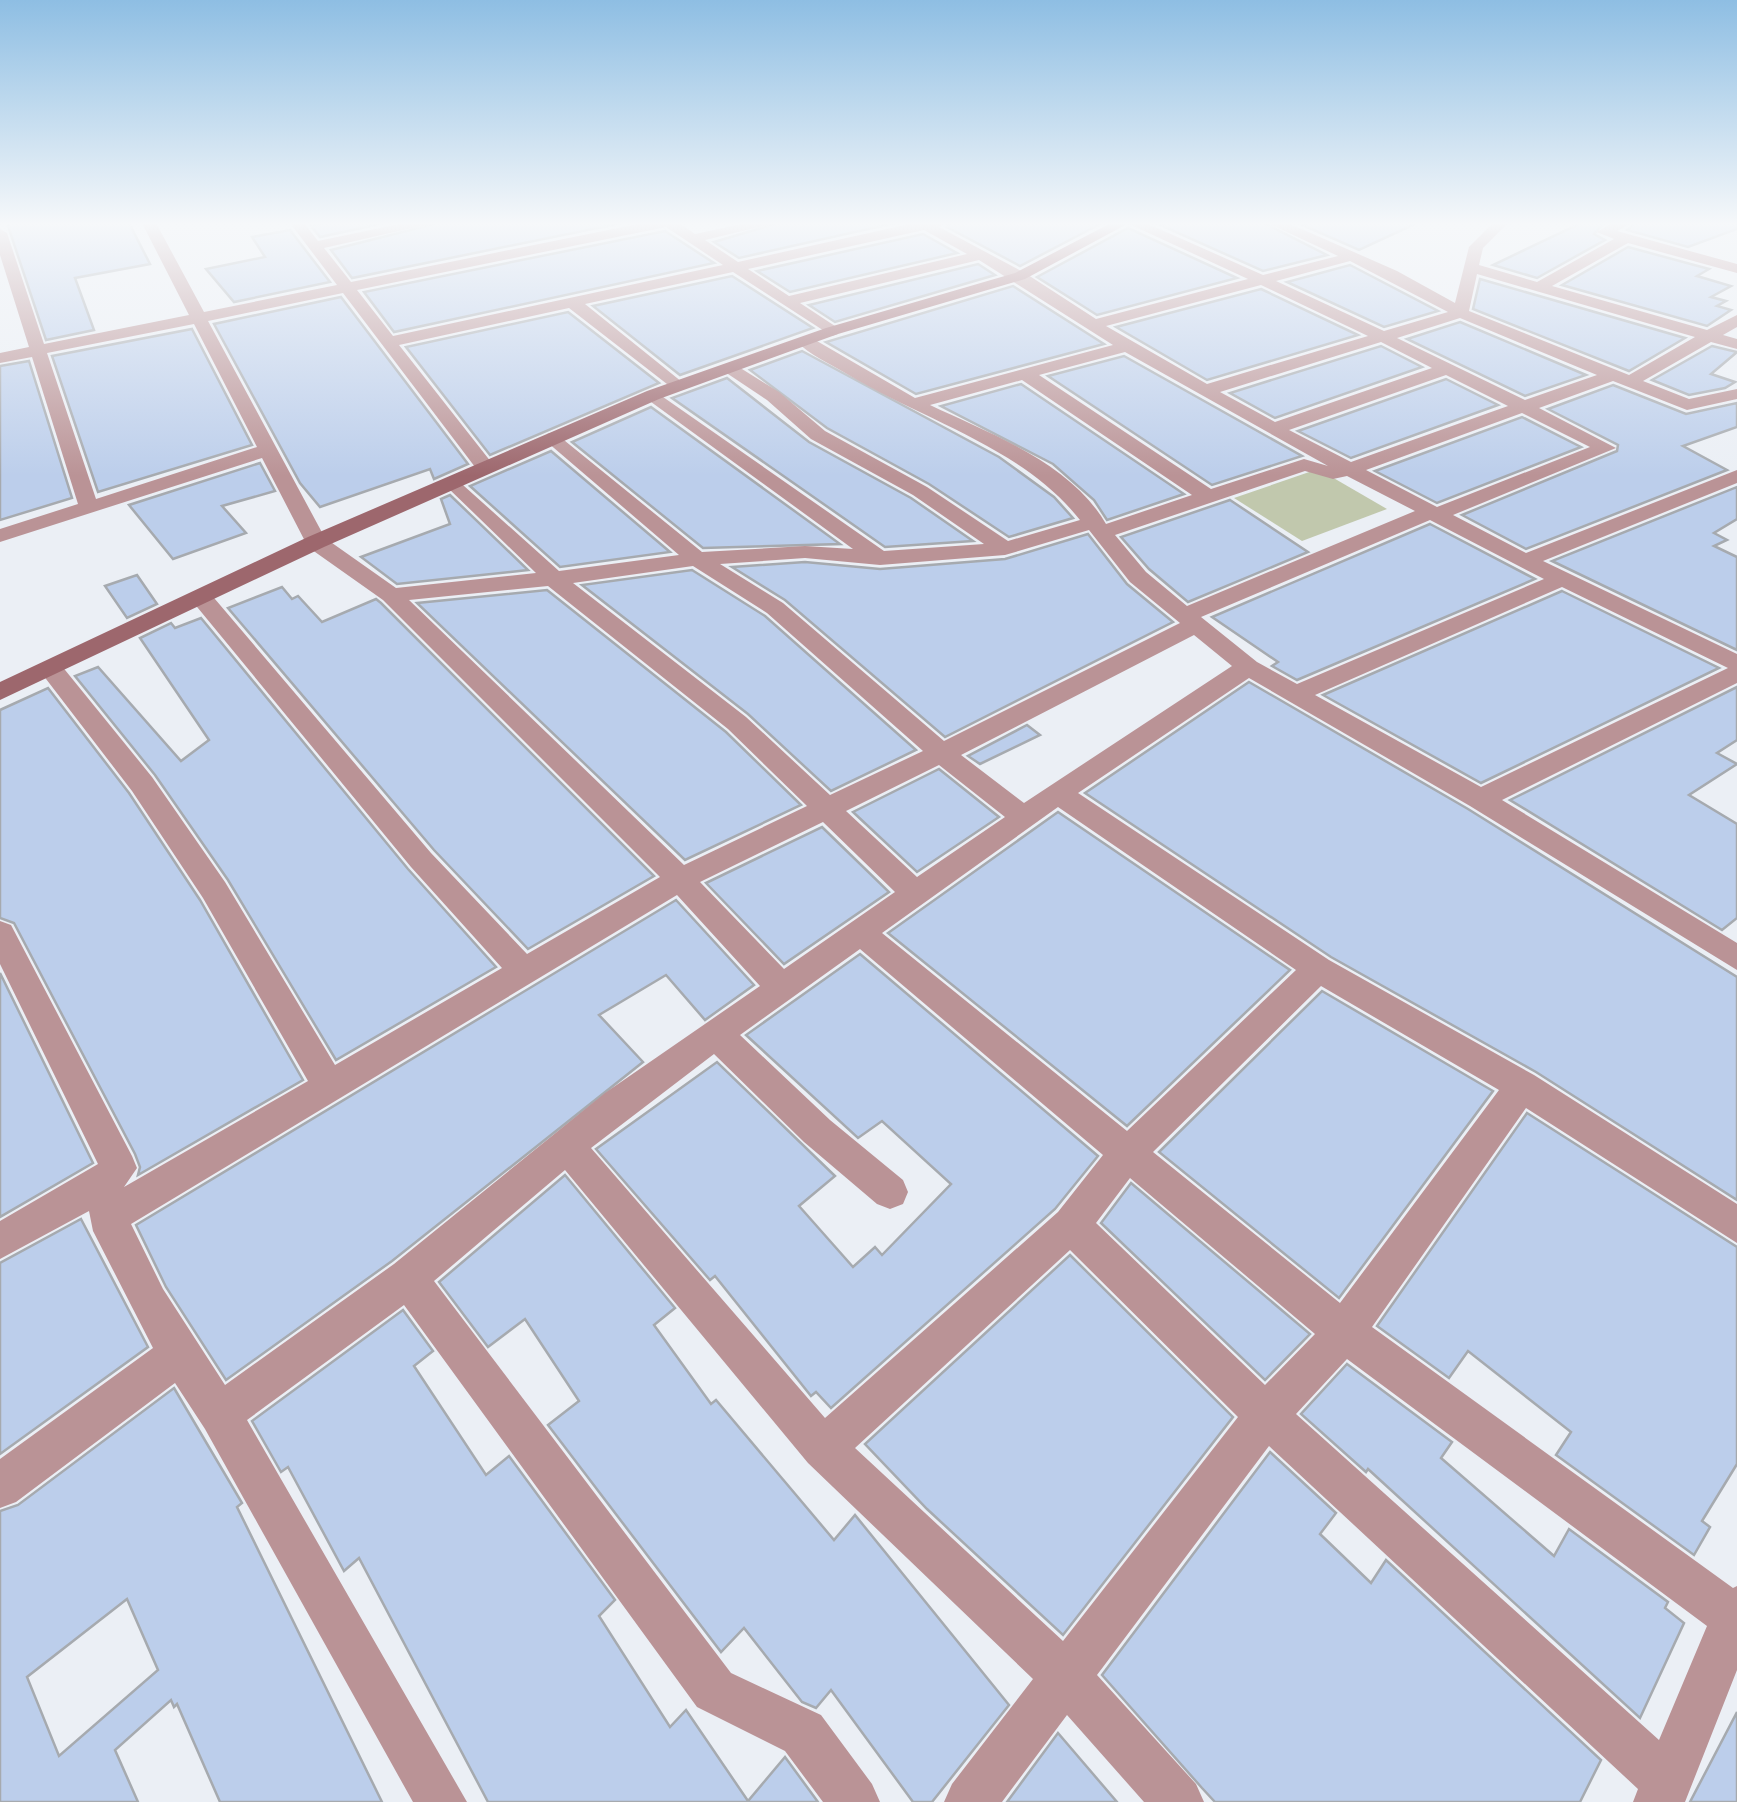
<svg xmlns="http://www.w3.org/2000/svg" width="1737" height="1802" font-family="Karla,sans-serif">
	<rect width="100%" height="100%" fill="#ebeff5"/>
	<path fill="#c1c8ad" d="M1318 469 1387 509 1302 541 1234 498Z"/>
	<g fill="#bcceeb" stroke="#a6aaaf" stroke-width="2.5" fill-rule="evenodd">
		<path d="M7 223H129L150 264 75 278 94 330 46 340Z"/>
		<path d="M324 223H384L320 237 311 226Z"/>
		<path d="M438 223H622L352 278 331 250Z"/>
		<path d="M778 223H895L739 258 714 242Z"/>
		<path d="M950 223H1102L1020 266 947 227Z"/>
		<path d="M1156 223H1264L1327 255 1263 271Z"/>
		<path d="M1298 223H1417L1359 250Z"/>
		<path d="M1581 223H1604L1594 234 1605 240 1537 278 1493 265Z"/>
		<path d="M1636 223H1737V229L1688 247 1627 230Z"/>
		<path d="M1128 228 1237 278 1097 315 1037 277Z"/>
		<path d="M290 230 330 282 234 302 206 269 265 257 252 237Z"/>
		<path d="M665 231 714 263 394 332 364 292Z"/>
		<path d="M923 234 957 253 790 292 757 271Z"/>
		<path d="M1628 247 1709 269 1697 276 1731 286 1711 297 1726 301 1717 306 1731 310 1707 326 1562 285Z"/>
		<path d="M978 264 995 275 835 322 809 305Z"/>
		<path d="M1350 265 1438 311 1384 327 1287 282Z"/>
		<path d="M732 276 813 328 680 375 593 306Z"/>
		<path d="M1480 279 1685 338 1629 371 1473 309Z"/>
		<path d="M1013 286 1104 344 916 394 826 342Z"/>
		<path d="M1261 289 1358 335 1207 380 1116 327Z"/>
		<path d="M341 297 468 464 434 479 430 469 320 507 300 483 214 324Z"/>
		<path d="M568 312 659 383 490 455 406 347Z"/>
		<path d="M1460 322 1586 375 1525 396 1407 339Z"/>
		<path d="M192 329 252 445 98 492 52 356Z"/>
		<path d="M1381 346 1422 367 1275 418 1230 393Z"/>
		<path d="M1712 346 1737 352 1711 374 1735 382 1725 388 1689 395 1652 380Z"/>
		<path d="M802 351 999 457 1054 497 1073 518 1009 537 929 484 827 428 750 370Z"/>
		<path d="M1124 356 1302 456 1212 485 1048 376Z"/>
		<path d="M29 361 72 498 0 520V366Z"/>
		<path d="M727 378 809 442 911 498 973 541 885 547 672 398Z"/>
		<path d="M1446 379 1498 405 1351 458 1298 431Z"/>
		<path d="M1021 384 1184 494 1107 520 1094 500 1053 464 941 406Z"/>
		<path d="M1613 385 1686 414 1737 403V427L1683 446 1727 470 1526 549 1462 515 1617 451 1618 445 1548 409Z"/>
		<path d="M651 407 840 544 703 548 572 442Z"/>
		<path d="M1522 417 1581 447 1437 503 1375 471Z"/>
		<path d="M551 451 670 552 560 567 470 486Z"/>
		<path d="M260 463 275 491 222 506 246 533 173 559 129 505Z"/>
		<path d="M1737 487V519L1714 533 1727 540 1714 546 1737 557V650L1552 561Z"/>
		<path d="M450 495 528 570 397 584 361 557 450 524 441 499Z"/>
		<path d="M1230 500 1308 552 1188 602 1149 569 1121 537Z"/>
		<path d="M1430 524 1535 579 1297 680 1272 666 1278 662 1212 617Z"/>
		<path d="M1088 534 1127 584 1173 622 945 737 785 600 732 567 805 562 880 569 1005 559Z"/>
		<path d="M692 570 765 616 916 750 831 791 748 714 582 585Z"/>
		<path d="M137 575 157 604 127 618 105 586Z"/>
		<path d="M282 587 292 599 298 596 322 622 376 599 381 603 654 876 528 949 434 850 228 608Z"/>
		<path d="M547 590 726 732 801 805 685 860 417 603Z"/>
		<path d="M1562 591 1719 668 1481 783 1323 695Z"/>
		<path d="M201 618 408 869 496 967 336 1060 228 880 155 775 75 676 98 667 181 761 209 740 140 638 171 623 175 628Z"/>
		<path d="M1249 682 1468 809 1737 977V1200L1536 1072 1331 957 1085 793Z"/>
		<path d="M1737 687V740L1717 753 1737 764 1689 795 1737 824V918L1722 930 1510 800Z"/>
		<path d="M48 688 129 793 200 900 303 1080 138 1175 140 1167 135 1154 14 923 0 918V710Z"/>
		<path d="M1027 725 1040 735 980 764 968 756Z"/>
		<path d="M939 769 999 817 917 872 853 812Z"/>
		<path d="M1058 812 1290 970 1127 1126 888 933Z"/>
		<path d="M822 827 889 892 784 964 706 883Z"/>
		<path d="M676 900 754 985 705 1020 666 975 599 1015 643 1062 392 1261 226 1380 166 1287 136 1225Z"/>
		<path d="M860 954 1098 1156 1055 1209 831 1408 816 1392 811 1396 715 1276 710 1280 596 1149 717 1062 835 1176 799 1206 853 1267 875 1247 882 1255 951 1184 882 1121 858 1138 746 1035Z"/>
		<path d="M0 973 93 1163 0 1217Z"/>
		<path d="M1322 991 1493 1091 1339 1298 1159 1152Z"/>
		<path d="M1527 1113 1737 1247V1464L1702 1521 1710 1527 1694 1555 1556 1455 1571 1432 1468 1351 1449 1378 1377 1326Z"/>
		<path d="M565 1175 675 1308 654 1325 711 1404 716 1400 834 1540 855 1515 1009 1705 932 1802H913L831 1690 816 1708 802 1702 744 1628 721 1652 548 1425 579 1401 525 1319 488 1347 439 1282Z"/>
		<path d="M1131 1183 1310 1334 1265 1380 1101 1223Z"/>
		<path d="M81 1219 148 1347 0 1454V1263Z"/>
		<path d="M1070 1255 1233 1417 1063 1635 927 1509 865 1444Z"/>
		<path d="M403 1310 433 1351 414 1366 486 1475 509 1456 615 1600 599 1616 670 1727 686 1710 748 1801 785 1757 818 1802H488L359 1558 344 1571 288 1467 281 1472 252 1421Z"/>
		<path d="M1347 1364 1452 1442 1441 1458 1554 1556 1569 1529 1668 1602 1665 1608 1684 1623 1640 1718 1368 1469 1366 1472 1301 1414Z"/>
		<path d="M174 1388 242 1503 237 1507 382 1802H220L177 1704 174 1707 171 1700 115 1750 138 1802H0V1511L18 1505ZM127 1599 158 1670 59 1756 27 1677Z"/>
		<path d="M1270 1452 1336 1513 1320 1534 1371 1583 1386 1560 1601 1760 1580 1802H1215L1202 1788 1102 1675Z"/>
		<path d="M1737 1712V1802H1690Z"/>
		<path d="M1058 1733 1117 1802H1007Z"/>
	</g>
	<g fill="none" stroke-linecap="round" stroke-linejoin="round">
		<path fill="#ba9396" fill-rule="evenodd" d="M142 223H156L204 312 337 285 290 223H304L318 241 404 223H434L324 248 351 282 643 223H679L695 234 746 223H775L705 240 738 262 914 223H946L939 227 1025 273 1096 319 1248 279 1127 223H1146L1263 275 1338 256 1268 223H1288L1397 271 1455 303 1469 247 1493 223H1508L1483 248 1479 265 1537 282 1614 239 1597 232 1612 223H1632L1617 231 1737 264V273L1628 243 1552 286 1707 330 1737 315V327L1723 335 1737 339V349L1711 342 1643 381 1689 399 1737 389V399L1687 410 1613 381 1539 408 1616 448 1453 515 1526 553 1737 470V483L1543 561 1737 654V683L1502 800 1737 943V970L1470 806 1249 678 1078 793 1329 960 1534 1075 1737 1204V1243L1526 1108 1372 1327 1733 1588 1737 1586V1670L1685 1802H1633L1638 1789 1269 1446 1097 1675 1196 1784 1204 1802H1144L1067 1715 1002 1802H944L952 1784 1033 1679 808 1463 565 1170 434 1281 731 1673 821 1715 872 1784 880 1802H823L785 1751 697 1707 404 1305 247 1420 467 1802H413L205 1429 175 1383 16 1502 0 1508V1459L153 1348 93 1231 89 1211 0 1259V1221L98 1164 0 964V921L11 925 132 1156 137 1168 124 1187 308 1081 203 898 132 791 43 675 40 670 43 665H61L152 777 225 882 335 1065 502 968 411 867 193 602V592H209L431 853 527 954 660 877 383 600 308 547 262 458 0 542V529L78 504 32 357 0 363V353L29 347 0 255V229L7 233 44 344 189 315ZM666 227 723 265 393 336 357 290ZM924 230 967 254 789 296 748 269ZM979 260 1113 345 915 398 810 337 796 341C810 355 830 364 847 374 925 421 1022 447 1080 520L1008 541 927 487 825 431 779 392 734 364 719 368 767 400 811 439 913 495 984 544 884 551 653 390 644 395 647 399 853 549 805 546 702 552 554 432 547 434V442L679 555 559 571 454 477 447 479V487L536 573 396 588 325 538 208 321 343 293 478 471 485 473 495 467 399 345 569 308 676 391 685 386 682 382 585 304 733 272 832 336 838 334V328L800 303ZM1350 261 1448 312 1384 331 1276 281ZM1477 274 1695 337 1629 375 1469 311ZM1261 285 1368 336 1207 384 1106 326ZM1460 318 1597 375 1525 400 1397 338ZM194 324 257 447 96 499 47 353ZM1381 342 1432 368 1275 422 1220 392ZM1125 352 1328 466 1304 459 1211 489 1039 375ZM1446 375 1508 406 1351 462 1289 430ZM1022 380 1192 495 1106 524C1071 463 991 434 930 405ZM1522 413 1590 447 1437 507 1366 470ZM1305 471 1333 479 1347 476 1415 511 1187 606 1146 572 1115 535ZM1430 520 1544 579 1297 684 1257 662 1201 617ZM1089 530 1130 582 1180 623 944 741 783 603 720 564 805 558 880 565 1005 555ZM693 566 767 613 923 751 830 795 746 717 573 583ZM548 586 728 729 807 806 684 865 409 600ZM1562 587 1728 668 1481 787 1315 695ZM1194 635 1232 666 1024 803 961 755ZM939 765 1005 817 917 877 846 811ZM1058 807 1296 970 1127 1131 882 933ZM823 822 895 892 784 969 700 882ZM677 895 760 986 605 1093 394 1264 225 1385 163 1289 131 1224ZM860 949 1103 1155 1058 1212 825 1418 591 1148 714 1054 804 1142 877 1204 890 1209 903 1204 908 1192 903 1180 830 1120 740 1035ZM1321 986 1499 1090 1340 1303 1153 1152ZM1130 1178 1315 1334 1265 1385 1096 1223ZM1070 1250 1238 1417 1063 1641 855 1448ZM1347 1359 1707 1626 1659 1740 1296 1414Z"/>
		<path fill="#9d676d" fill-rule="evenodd" d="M1111 223H1129L1025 279 838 334 659 399 324 547 0 700V682L308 537 647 391 826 328 1015 273Z"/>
	</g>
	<linearGradient id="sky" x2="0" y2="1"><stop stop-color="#8ebee3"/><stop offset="0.47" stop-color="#f6f8fa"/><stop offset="1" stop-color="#f6f8fa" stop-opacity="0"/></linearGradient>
	<rect width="1737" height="476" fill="url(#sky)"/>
</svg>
